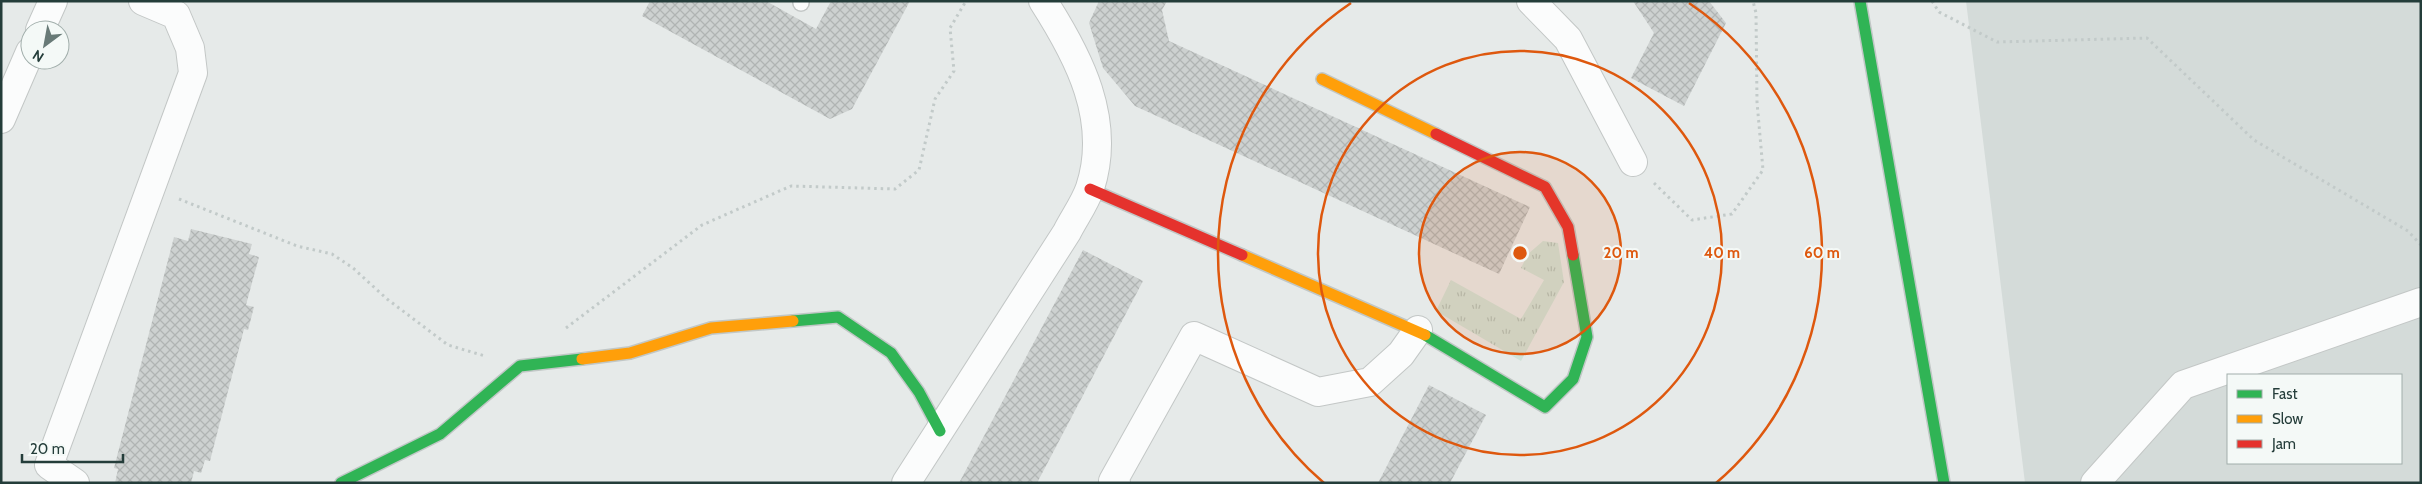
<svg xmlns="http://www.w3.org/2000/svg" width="2422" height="484" font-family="Cabin,sans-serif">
	<defs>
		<pattern id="park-tufts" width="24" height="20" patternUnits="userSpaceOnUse" patternTransform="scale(1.25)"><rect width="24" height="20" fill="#d0e2d8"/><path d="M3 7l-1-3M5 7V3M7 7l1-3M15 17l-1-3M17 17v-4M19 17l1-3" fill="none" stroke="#b2c3ba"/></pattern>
		<pattern id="building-cross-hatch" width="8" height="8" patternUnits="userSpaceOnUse" patternTransform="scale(1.25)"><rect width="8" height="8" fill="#cdd1d0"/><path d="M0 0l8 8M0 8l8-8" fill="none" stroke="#b0b4b3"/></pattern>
	</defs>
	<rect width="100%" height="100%" fill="#e6eae9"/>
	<path fill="#d4dbd9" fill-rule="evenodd" d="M1966 1H2421V483H2025ZM2228 375H2401V463H2228Z"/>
	<path fill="url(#park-tufts)" d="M1543 241 1558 243 1564 282 1521 361 1436 311 1451 280 1521 319 1544 280 1521 268 1528 254Z"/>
	<g fill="url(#building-cross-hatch)">
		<path d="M650 1H766L816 29 831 1H910L852 109 830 119 642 16Z"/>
		<path d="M1099 1H1167L1162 10 1169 41 1530 207 1499 274 1135 106 1103 68 1089 23Z"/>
		<path d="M1633 1H1709L1726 23 1684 106 1631 78 1654 33Z"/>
		<path d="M191 229 252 244 249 254 259 257 246 305 254 307 248 330 244 329 210 461 205 460 201 473 194 471 191 483H115L118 469 114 468 174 237 188 241Z"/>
		<path d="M1083 250 1143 281 1037 483H959Z"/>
		<path d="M1429 385 1486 415 1450 483H1378Z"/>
	</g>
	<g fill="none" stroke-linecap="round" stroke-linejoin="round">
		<defs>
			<path id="lane" d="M801 3V1"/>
			<g id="street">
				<path d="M1531 1 1568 39 1633 162"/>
				<path d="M40 30 53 1"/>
				<path d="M1 119 30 52"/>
				<path d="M75 483 49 465 193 73 190 48 176 15 143 1"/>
				<path d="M906 483 1067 232C1074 218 1085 203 1090 188 1112 120 1079 57 1043 1"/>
				<path d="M1116 483 1113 481 1194 336 1318 392 1370 382 1401 354 1418 330"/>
				<path d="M2095 483 2183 385 2421 302"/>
			</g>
			<g id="fast">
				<path d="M1860 1 1944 483"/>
				<path d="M793 321 838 317 891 353 919 392 940 431"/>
				<path d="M1425 335 1545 407 1573 379 1587 337 1573 255"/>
				<path d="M341 483 440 434 520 366 582 359"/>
			</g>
			<g id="slow">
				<path d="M1322 79 1436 134"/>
				<path d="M1242 255 1425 335"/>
				<path d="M582 359 630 353 711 328 793 321"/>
			</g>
			<g id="jam">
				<path d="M1436 134 1545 187 1568 227 1573 255"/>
				<path d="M1090 189 1242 255"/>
			</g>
		</defs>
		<use href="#lane" stroke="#c3c7c6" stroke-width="18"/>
		<use href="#street" stroke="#c3c7c6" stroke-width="30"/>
		<use href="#fast" stroke="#c1c7c6" stroke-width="14"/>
		<use href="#slow" stroke="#c1c7c6" stroke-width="14"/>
		<use href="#jam" stroke="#c1c7c6" stroke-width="14"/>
		<g stroke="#c2cac9" stroke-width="3" stroke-dasharray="2.5 4" stroke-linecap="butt">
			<path d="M1932 1 1939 12 1997 42 2147 38 2254 140 2408 231 2421 245"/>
			<path d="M1654 183 1692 220 1732 214 1763 170 1757 102 1756 13 1753 1"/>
			<path d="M179 199 297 246 332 254 353 268 387 299 448 345 485 356"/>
			<path d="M566 328 702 225 791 186 895 189 919 170 935 99 954 71 950 28 966 1"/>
		</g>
		<use href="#lane" stroke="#fbfcfc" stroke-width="15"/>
		<use href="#street" stroke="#fbfcfc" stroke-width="28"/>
		<use href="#fast" stroke="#30b455" stroke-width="11"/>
		<use href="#slow" stroke="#ff9f0a" stroke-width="11"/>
		<use href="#jam" stroke="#e5322d" stroke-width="11"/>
	</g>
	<circle cx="1520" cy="253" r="101" fill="#de580e" fill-opacity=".12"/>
	<g fill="none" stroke="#de580e" stroke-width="2.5">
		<circle cx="1520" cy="253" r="101"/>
		<circle cx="1520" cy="253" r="202"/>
		<path d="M1324 483A302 302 0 0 1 1351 3M1689 3A302 302 0 0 1 1716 483"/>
	</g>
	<circle cx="1520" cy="253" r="8" fill="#de580e" stroke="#f4f9f7" stroke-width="2.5"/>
	<g font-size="15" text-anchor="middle" font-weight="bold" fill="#de580e" stroke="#f4f9f7" stroke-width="4" stroke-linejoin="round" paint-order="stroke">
		<text x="1621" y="258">20 m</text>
		<text x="1722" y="258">40 m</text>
		<text x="1822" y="258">60 m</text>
	</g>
	<rect width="2422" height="484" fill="none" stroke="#243d3a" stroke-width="5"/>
	<rect x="2227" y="374" width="175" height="90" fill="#f4f9f7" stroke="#a1aeab"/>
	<rect x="2237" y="390" width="25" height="8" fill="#30b455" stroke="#a1aeab"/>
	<text x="2272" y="399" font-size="15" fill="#243d3a">Fast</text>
	<rect x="2237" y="415" width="25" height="8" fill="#ff9f0a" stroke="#a1aeab"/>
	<text x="2272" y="424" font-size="15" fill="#243d3a">Slow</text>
	<rect x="2237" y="440" width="25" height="8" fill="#e5322d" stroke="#a1aeab"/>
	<text x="2272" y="449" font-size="15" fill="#243d3a">Jam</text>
	<g transform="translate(45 45) rotate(212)"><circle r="24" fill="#f4f9f7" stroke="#a1aeab"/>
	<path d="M0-4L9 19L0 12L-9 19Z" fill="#687a77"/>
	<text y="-8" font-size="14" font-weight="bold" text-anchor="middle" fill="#243d3a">N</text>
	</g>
	<path d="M22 454v8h101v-8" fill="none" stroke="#243d3a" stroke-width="2.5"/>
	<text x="30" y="454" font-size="15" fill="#243d3a" stroke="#f4f9f7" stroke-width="4" paint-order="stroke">20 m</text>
</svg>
